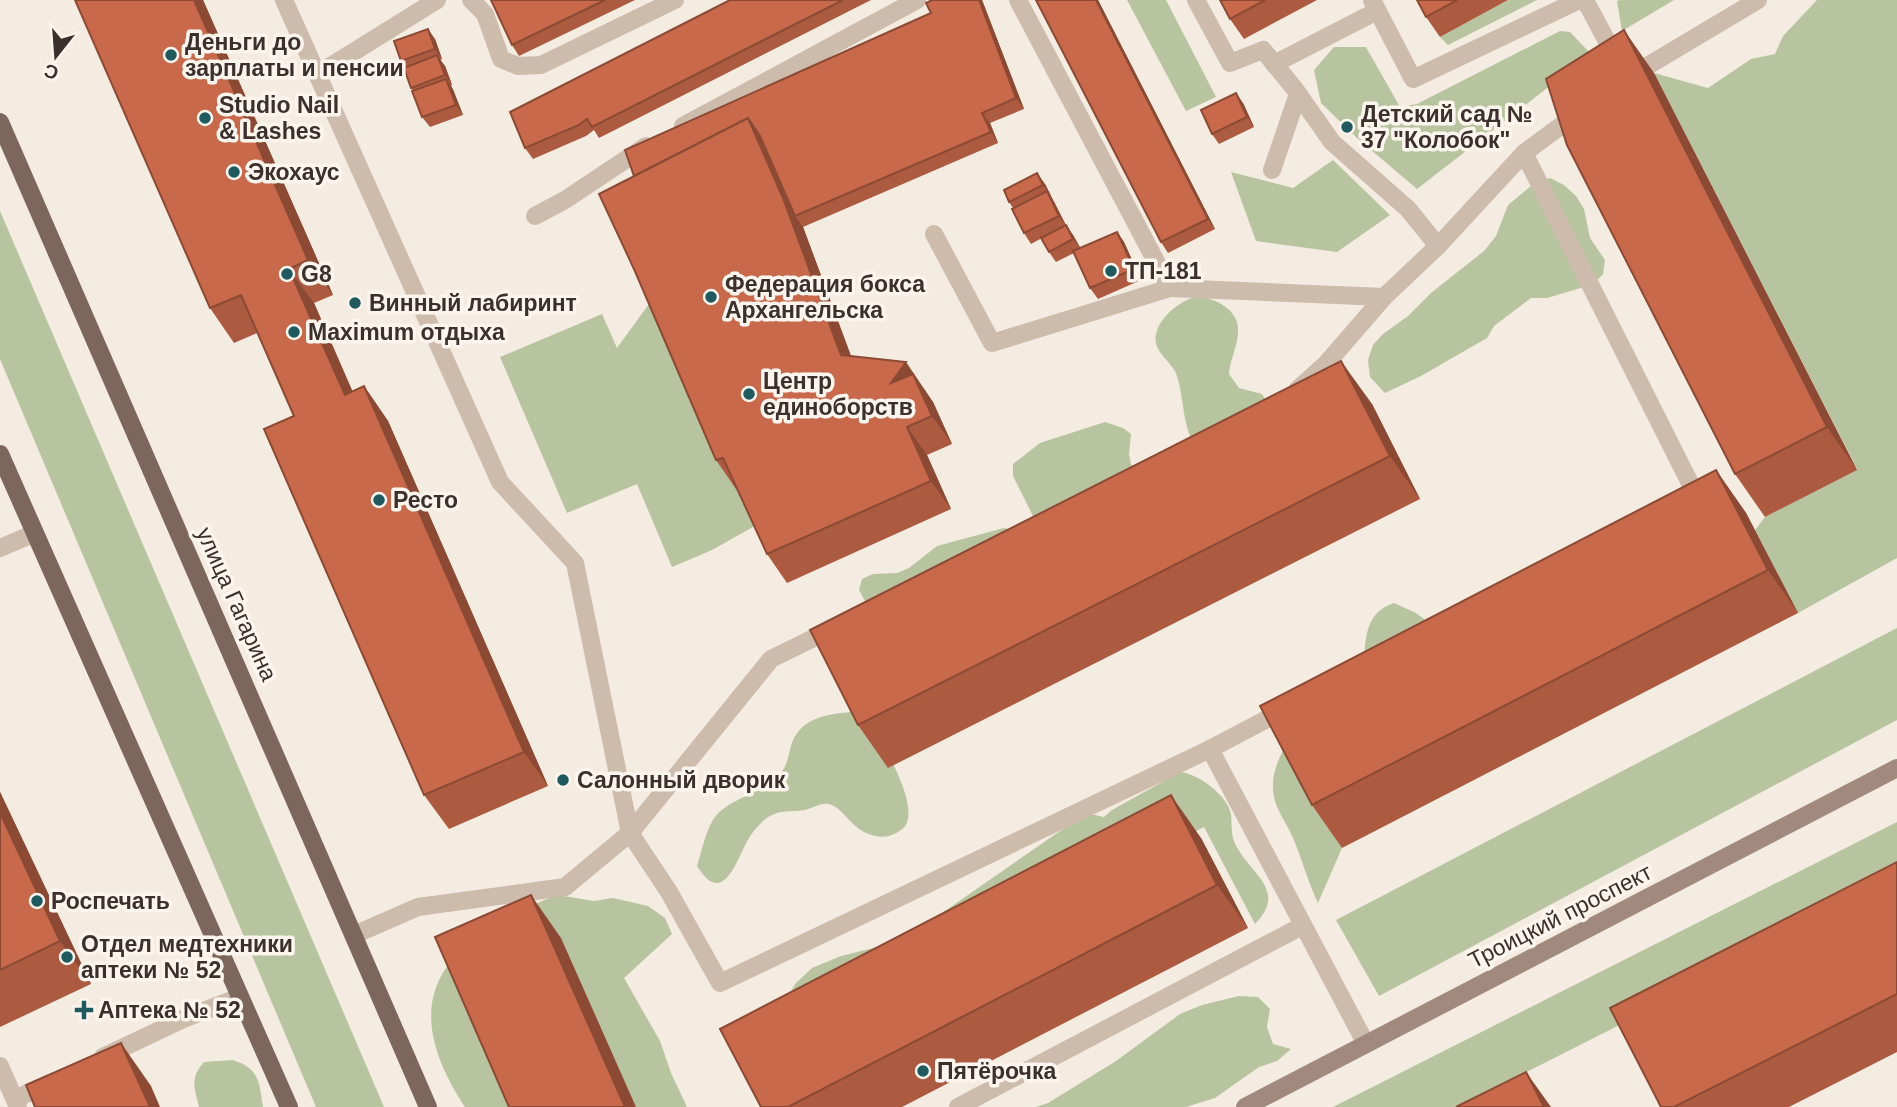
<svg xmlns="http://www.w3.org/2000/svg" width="1897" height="1107" font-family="Arial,sans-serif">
  <rect width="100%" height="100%" fill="#f4ebe1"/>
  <!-- green -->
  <g fill="#b8c4a0">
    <path d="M1127,0H1166L1216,97L1186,111Z"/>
    <path d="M1508,0H1537L1448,45L1440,37Z"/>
    <path d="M1620,0H1674L1622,31L1617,1Z"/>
    <path d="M1817,0H1897V558L1798,613L1755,530L1765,517L1857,469L1654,73L1708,88L1751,59L1775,54L1783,36Z"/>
    <path d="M1560,31L1570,32L1591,54L1417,189L1357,138L1321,103L1314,70L1334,47H1366L1400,107L1417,104Z"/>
    <path d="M1333,160L1390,215L1337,252L1256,241L1231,172L1293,188Z"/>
    <path d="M1550,178L1564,185L1576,196L1584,209L1590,238L1605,260L1603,274L1594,284L1547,298H1531L1494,326L1487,338L1421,376L1385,393L1370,377L1368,360L1373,345L1383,334L1408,316L1431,293L1484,251L1496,236L1508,205L1536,182Z"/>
    <path d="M0,211L384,1107H316L0,359Z"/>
    <path d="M654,297L736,488L743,486L760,523L712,550L672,567L637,484L567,513L500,357L602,314L617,348Z"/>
    <path d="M1195,297C1213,296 1240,310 1238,331C1238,346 1230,359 1229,374L1239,388L1262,394L1266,401L1192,440C1182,420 1184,398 1177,376C1173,365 1164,359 1158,349C1147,327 1176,302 1195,297Z"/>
    <path d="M1105,422L1123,428L1131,434L1129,454L1131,464L1143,483L1035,520L1013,476V464L1040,443Z"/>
    <path d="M1004,528L1016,531L874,608L865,601L859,590L862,579L873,574L897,573L909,568L937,546Z"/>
    <path d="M1394,603L1416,613L1432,625L1290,749L1342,848L1318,903C1308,882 1302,859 1293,838C1288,826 1280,815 1276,804C1257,750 1330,698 1364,665C1365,640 1365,612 1394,603Z"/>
    <path d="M1897,628V720L1379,996L1336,920Z"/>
    <path d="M851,712L870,720C881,742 926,813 901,830C893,836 885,838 876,836C851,832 845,807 828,804C820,803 816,807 808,809C796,813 783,809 772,815C763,819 754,830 749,838C737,857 724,910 697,866C702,851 705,833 713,820C725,799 762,794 779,775C787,767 788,757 791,746C799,718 827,714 851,712Z"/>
    <path d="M1180,772C1199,774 1227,795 1231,814C1232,823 1231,833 1234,841C1246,872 1290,889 1255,924L1204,827L754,1060L795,984L812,968L841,956L877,947L929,922L1086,813L1104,817L1112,810Z"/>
    <path d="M1897,822V885L1457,1107H1333Z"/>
    <path d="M557,895L594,901L613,898L648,906L665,918L672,934L624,978L660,1041L671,1073L687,1107H465C390,993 448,938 557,895Z"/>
    <path d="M1239,996L1258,997L1270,1009L1267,1027L1273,1044L1291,1049L1277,1061L1259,1067L1215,1098L1186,1107H1036L1048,1103L1116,1061L1180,1014L1202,1005Z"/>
    <path d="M233,1060C260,1069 259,1082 263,1107H199C194,1087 190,1078 204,1062Z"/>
  </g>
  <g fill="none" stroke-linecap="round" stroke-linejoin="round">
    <!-- service -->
    <g stroke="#cdbbac" stroke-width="18">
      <path d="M284,0L500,482L575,563L630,833L669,892L720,983L1210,749L1286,709"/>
      <path d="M471,0L485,14L501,59L518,66L541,65L675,0"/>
      <path d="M1018,0L1170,288L1384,297"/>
      <path d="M1196,0L1230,63L1263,50L1294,88L1332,142L1408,209L1438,246"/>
      <path d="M1372,0L1413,79L1579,0"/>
      <path d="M1585,0L1609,45"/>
      <path d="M1274,64L1377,11"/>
      <path d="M318,74L437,0"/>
      <path d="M1629,77L1758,0"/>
      <path d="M683,126L917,0"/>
      <path d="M1524,153L1697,497L1690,500"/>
      <path d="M1272,170L1298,94"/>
      <path d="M535,216L565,200L646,146"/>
      <path d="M934,234L992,343L1170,288"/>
      <path d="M1297,390L1326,364L1384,297L1438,246L1524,153L1581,111"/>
      <path d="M0,548L35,533"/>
      <path d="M1210,749L1366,1044"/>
      <path d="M354,935L418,907L565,887L630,833L771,659L834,628"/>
      <path d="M103,1057L183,1019L240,997"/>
      <path d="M0,1066L18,1107"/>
      <path d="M15,1099L50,1083"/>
      <path d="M958,1107L1302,926"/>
    </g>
    <!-- secondary -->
    <path stroke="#a18a7d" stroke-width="18" d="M1245,1107L1897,768"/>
    <!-- primary -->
    <g stroke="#7d675c" stroke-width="18">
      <path d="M0,122L428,1107"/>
      <path d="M0,454L289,1107"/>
    </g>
  </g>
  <!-- wall -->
  <g fill="#ac5a40">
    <path d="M75,0H203L333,295L314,303L352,391L364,386L388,421L548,786L449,829L424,795L294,416L257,333L234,343L210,308Z"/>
    <path d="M491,0H635L519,56L512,45Z"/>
    <path d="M730,0H871L599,138L594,130L586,136L533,159L525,148Z"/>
    <path d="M932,0H982L1024,109L990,123L998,143L803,227L851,356L926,391L925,392L933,402L952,444L927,455L951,509L787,583L767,554L737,488L736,489L716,460L634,176L931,13Z"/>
    <path d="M1036,0H1098L1215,229L1168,253L1161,242Z"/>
    <path d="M1220,0H1317L1244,39L1230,19Z"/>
    <path d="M1417,0H1508L1440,37L1426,17Z"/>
    <path d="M435,39L442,59L440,60L445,66L452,85L451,86L463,115L430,127L422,117L413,91L411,88L406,67L401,61Z"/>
    <path d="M1654,73L1857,470L1765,517L1735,474Z"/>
    <path d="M1243,103L1254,127L1219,144L1212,134Z"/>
    <path d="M1045,184L1066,225L1073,235L1080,248L1117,232L1124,242L1141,280L1098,299L1090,288L1074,253L1056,262L1049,252L1042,238L1031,244L1024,233L1013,208L1009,202Z"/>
    <path d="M1372,404L1420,499L888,768L858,725Z"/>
    <path d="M1716,470L1746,513L1798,613L1342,848L1312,805Z"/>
    <path d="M0,792L91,984L0,1027Z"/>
    <path d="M1201,838L1248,928L902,1107H761Z"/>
    <path d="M1897,862V1052L1789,1107H1661Z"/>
  </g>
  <!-- shaded-wall -->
  <g fill="#8c4a34">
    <path d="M194,0H203L333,295L308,260Z"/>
    <path d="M979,0H982L1024,109L1016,98Z"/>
    <path d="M1096,0H1098L1215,229L1208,219Z"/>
    <path d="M428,29L435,39L442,59L435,49Z"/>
    <path d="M1624,30L1654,73L1857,470L1827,427Z"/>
    <path d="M437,55L445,66L452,85L445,75Z"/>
    <path d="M446,79L453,89L463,115L456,105Z"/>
    <path d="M1236,93L1243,103L1254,127L1247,117Z"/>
    <path d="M982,113L990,123L998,143L991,132Z"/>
    <path d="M748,118L768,147L795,216L803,227L861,383L841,355Z"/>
    <path d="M1037,173L1045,184L1051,196L1043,185Z"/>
    <path d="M1047,191L1054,202L1066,226L1059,216Z"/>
    <path d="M1066,225L1073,235L1081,249L1073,239Z"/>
    <path d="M1117,232L1124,242L1141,280L1134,269Z"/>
    <path d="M289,269L314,303L369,429L345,395Z"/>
    <path d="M1341,361L1372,404L1420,499L1390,456Z"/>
    <path d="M906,362L933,402L952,444L932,416L891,383Z"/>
    <path d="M364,386L388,421L548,786L524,752Z"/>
    <path d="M907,427L927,455L951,509L931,481Z"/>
    <path d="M1716,470L1746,513L1798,613L1768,570Z"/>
    <path d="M0,792L91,984L60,941L0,813Z"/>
    <path d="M1171,795L1201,838L1248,928L1217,885Z"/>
    <path d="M531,895L561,938L636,1107H625Z"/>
    <path d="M121,1043L151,1086L160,1107H150Z"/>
    <path d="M1526,1072L1551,1107H1544Z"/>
  </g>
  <!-- building -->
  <g fill="#c8694b" stroke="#8c4a34" stroke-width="2">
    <path d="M75,0H194L308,260L289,269L345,395L364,386L524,752L424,795L264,429L294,416L241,295L210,308Z"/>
    <path d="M491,0H605L512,45Z"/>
    <path d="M730,0H843L592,127L587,119L579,125L525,148L510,112Z"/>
    <path d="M932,0H979L1016,98L982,113L991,132L795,216L760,136L748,118L634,176L625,150L931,13L926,3Z"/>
    <path d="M1036,0H1096L1208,219L1161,242Z"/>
    <path d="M1220,0H1265L1230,19Z"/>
    <path d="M1417,0H1457L1426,17Z"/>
    <path d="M428,29L435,49L401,61L394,41Z"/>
    <path d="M1624,30L1827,427L1735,474L1567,145L1546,79Z"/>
    <path d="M437,55L445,75L411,88L404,68Z"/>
    <path d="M446,79L456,105L422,117L412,91Z"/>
    <path d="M1236,93L1247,117L1212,134L1201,110Z"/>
    <path d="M748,118L783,198L841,355L906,362L891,383L913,374L932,416L907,427L931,481L767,554L723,458L716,460L634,269L599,194Z"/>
    <path d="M1037,173L1043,185L1009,202L1004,190Z"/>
    <path d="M1047,191L1059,216L1024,233L1012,209Z"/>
    <path d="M1066,225L1073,239L1049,252L1041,238Z"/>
    <path d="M1117,232L1134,269L1090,288L1073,251Z"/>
    <path d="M1341,361L1390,456L858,725L810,630Z"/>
    <path d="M1716,470L1768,570L1312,805L1260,706Z"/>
    <path d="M1171,795L1217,885L788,1107H761L720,1029Z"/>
    <path d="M0,813L60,941L0,970Z"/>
    <path d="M1897,862V994L1674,1107H1661L1610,1008Z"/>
    <path d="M531,895L625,1107H509L435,937Z"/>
    <path d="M121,1043L150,1107H35L26,1085Z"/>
    <path d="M1526,1072L1544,1107H1456Z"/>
  </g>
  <!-- markers -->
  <g fill="#1f5a5e" stroke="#fbf5ee" stroke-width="2.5">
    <circle cx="171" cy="55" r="7"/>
    <circle cx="205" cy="118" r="7"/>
    <circle cx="1347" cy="127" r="7"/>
    <circle cx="234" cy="172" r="7"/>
    <circle cx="1111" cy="271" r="7"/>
    <circle cx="287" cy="274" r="7"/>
    <circle cx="711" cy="297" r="7"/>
    <circle cx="355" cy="303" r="7"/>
    <circle cx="294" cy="332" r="7"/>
    <circle cx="749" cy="394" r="7"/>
    <circle cx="379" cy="500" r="7"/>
    <circle cx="563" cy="780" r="7"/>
    <circle cx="37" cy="901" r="7"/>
    <circle cx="67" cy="957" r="7"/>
    <path d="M80.5 999.5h7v7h7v7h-7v7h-7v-7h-7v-7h7z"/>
    <circle cx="923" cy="1071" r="7"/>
  </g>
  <g text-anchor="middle" stroke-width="7" stroke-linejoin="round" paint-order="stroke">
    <!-- poi labels -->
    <g font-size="23" font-weight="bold" fill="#3b302b" stroke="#fbf5ee" text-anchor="start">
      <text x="185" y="50">Деньги до<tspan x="185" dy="26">зарплаты и пенсии</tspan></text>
      <text x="219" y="113">Studio Nail<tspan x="219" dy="26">&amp; Lashes</tspan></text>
      <text x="1361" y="122">Детский сад №<tspan x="1361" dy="26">37 "Колобок"</tspan></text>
      <text x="248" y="180">Экохаус</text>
      <text x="1125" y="279">ТП-181</text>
      <text x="301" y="282">G8</text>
      <text x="725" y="292">Федерация бокса<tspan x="725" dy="26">Архангельска</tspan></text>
      <text x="369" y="311">Винный лабиринт</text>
      <text x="308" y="340">Maximum отдыха</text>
      <text x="763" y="389">Центр<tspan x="763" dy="26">единоборств</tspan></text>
      <text x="393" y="508">Ресто</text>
      <text x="577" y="788">Салонный дворик</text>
      <text x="51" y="909">Роспечать</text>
      <text x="81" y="952">Отдел медтехники<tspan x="81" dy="26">аптеки № 52</tspan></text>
      <text x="98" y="1018">Аптека № 52</text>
      <text x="937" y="1079">Пятёрочка</text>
    </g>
    <!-- street labels -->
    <g font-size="23" fill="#3b302b" stroke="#fbf5ee">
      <text transform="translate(237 604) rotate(66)" y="8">улица Гагарина</text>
      <text transform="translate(1560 916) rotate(-27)" y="8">Троицкий проспект</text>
    </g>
  </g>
  <!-- north arrow -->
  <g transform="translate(56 56) rotate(197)" stroke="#fbf5ee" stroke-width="5" paint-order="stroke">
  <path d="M0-5L12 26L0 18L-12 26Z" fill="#3b302b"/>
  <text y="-10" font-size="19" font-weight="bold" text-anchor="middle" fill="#3b302b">С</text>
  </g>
</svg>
